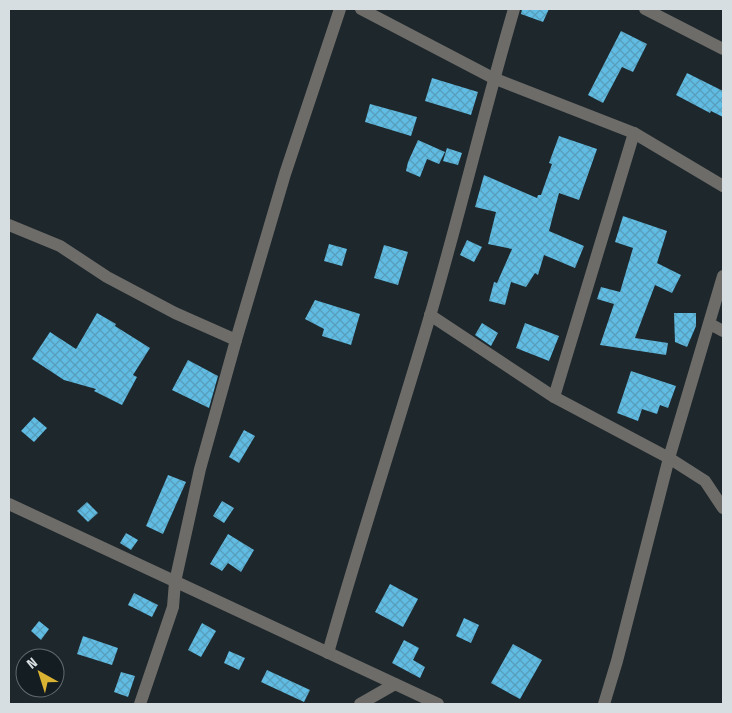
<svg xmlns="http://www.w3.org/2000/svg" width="732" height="713" font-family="'Fira Sans Condensed',sans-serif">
  <defs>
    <pattern id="building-cross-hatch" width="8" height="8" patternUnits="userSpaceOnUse" patternTransform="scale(1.25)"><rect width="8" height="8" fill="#60bce3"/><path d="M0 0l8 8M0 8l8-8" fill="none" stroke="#589ebb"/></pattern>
  </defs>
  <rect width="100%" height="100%" fill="#1d272c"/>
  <!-- building -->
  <g fill="url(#building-cross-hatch)">
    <path d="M522,9H549L543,22L521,14Z"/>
    <path d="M621,31L647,44L633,72L622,67L603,103L588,95Z"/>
    <path d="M687,73L723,91V117L711,111L710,113L676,95Z"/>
    <path d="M432,78L478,92L471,115L425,101Z"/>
    <path d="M370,104L417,117L411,136L365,122Z"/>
    <path d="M559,136L597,149L579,200L559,193L549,231L584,246L575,268L544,255L538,275L535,273L526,287L511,282L505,305L489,301L494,282L497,283L512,249L488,244L496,212L475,207L484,175L537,198L538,195H541L552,164L549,163Z"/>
    <path d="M418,140L445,152L439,164L427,159L420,177L406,171L408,162Z"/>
    <path d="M447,148L462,153L458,165L443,161Z"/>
    <path d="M623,216L667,231L657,263L681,275L672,293L655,285L635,338L668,343L666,355L600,345L614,304L597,299L601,287L620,292L633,248L615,242Z"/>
    <path d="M467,240L482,247L474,262L460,255Z"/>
    <path d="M329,244L347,249L342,266L324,261Z"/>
    <path d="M384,245L408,252L398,285L374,278Z"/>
    <path d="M315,300L360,314L351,345L322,336L324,329L305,319Z"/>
    <path d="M97,313L116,324L115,326L150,348L133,375L137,377L122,405L94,391L96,389L64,380L32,359L50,332L76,349Z"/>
    <path d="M674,313H696V326L687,347L675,342Z"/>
    <path d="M482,323L498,333L491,346L475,335Z"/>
    <path d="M525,323L559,336L549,361L516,348Z"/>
    <path d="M188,360L218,376L209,408L172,390Z"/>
    <path d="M631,371L676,386L668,408L660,405L657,414L642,409L638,421L617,413Z"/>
    <path d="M34,417L47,428L34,442L21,431Z"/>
    <path d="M244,430L255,436L239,463L229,457Z"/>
    <path d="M168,475L186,482L163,534L146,526Z"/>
    <path d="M222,501L234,508L224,523L213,516Z"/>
    <path d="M87,502L98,513L88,522L77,511Z"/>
    <path d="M126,533L138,540L131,550L120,543Z"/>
    <path d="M228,534L254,550L241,572L228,563L222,571L210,564Z"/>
    <path d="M390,584L418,599L403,627L375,612Z"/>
    <path d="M134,593L158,605L152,617L128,605Z"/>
    <path d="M464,618L479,625L471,643L456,636Z"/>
    <path d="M39,621L49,629L41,640L31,631Z"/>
    <path d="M202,623L216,631L201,657L188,650Z"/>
    <path d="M83,636L118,648L112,665L77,654Z"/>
    <path d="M404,640L419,648L413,660L425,667L420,678L392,663Z"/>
    <path d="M513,644L542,660L520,699L491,683Z"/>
    <path d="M229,651L245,658L239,670L224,663Z"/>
    <path d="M267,670L310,690L304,702L261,682Z"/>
    <path d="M121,672L135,676L128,697L114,692Z"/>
  </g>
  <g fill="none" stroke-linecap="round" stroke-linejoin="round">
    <!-- minor -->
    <g stroke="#6e6c68" stroke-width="12">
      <path d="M361,9L493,78L634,133L723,186"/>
      <path d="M645,9L723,49"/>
      <path d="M9,225L60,246L107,277L175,313L236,340"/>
      <path d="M430,315L554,397L669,458L705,481L723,508"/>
      <path d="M710,324L723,331"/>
      <path d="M554,397L634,133"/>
      <path d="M9,504L438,704"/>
      <path d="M328,653C360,540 397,428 430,316C460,214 484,111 514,9"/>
      <path d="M140,704L173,607L175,582L200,469L236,340L285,174L340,9"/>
      <path d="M360,704L395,684"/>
      <path d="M604,704L617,661L669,458L723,276"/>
    </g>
  </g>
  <!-- border -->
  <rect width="732" height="713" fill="none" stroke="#d7dee1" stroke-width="20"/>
  <!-- north arrow -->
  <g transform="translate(40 673) rotate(321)"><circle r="24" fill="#141d22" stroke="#626a6e"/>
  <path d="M0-4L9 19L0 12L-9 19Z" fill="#dab333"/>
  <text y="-8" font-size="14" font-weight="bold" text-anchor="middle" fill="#d7dee1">N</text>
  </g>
</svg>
